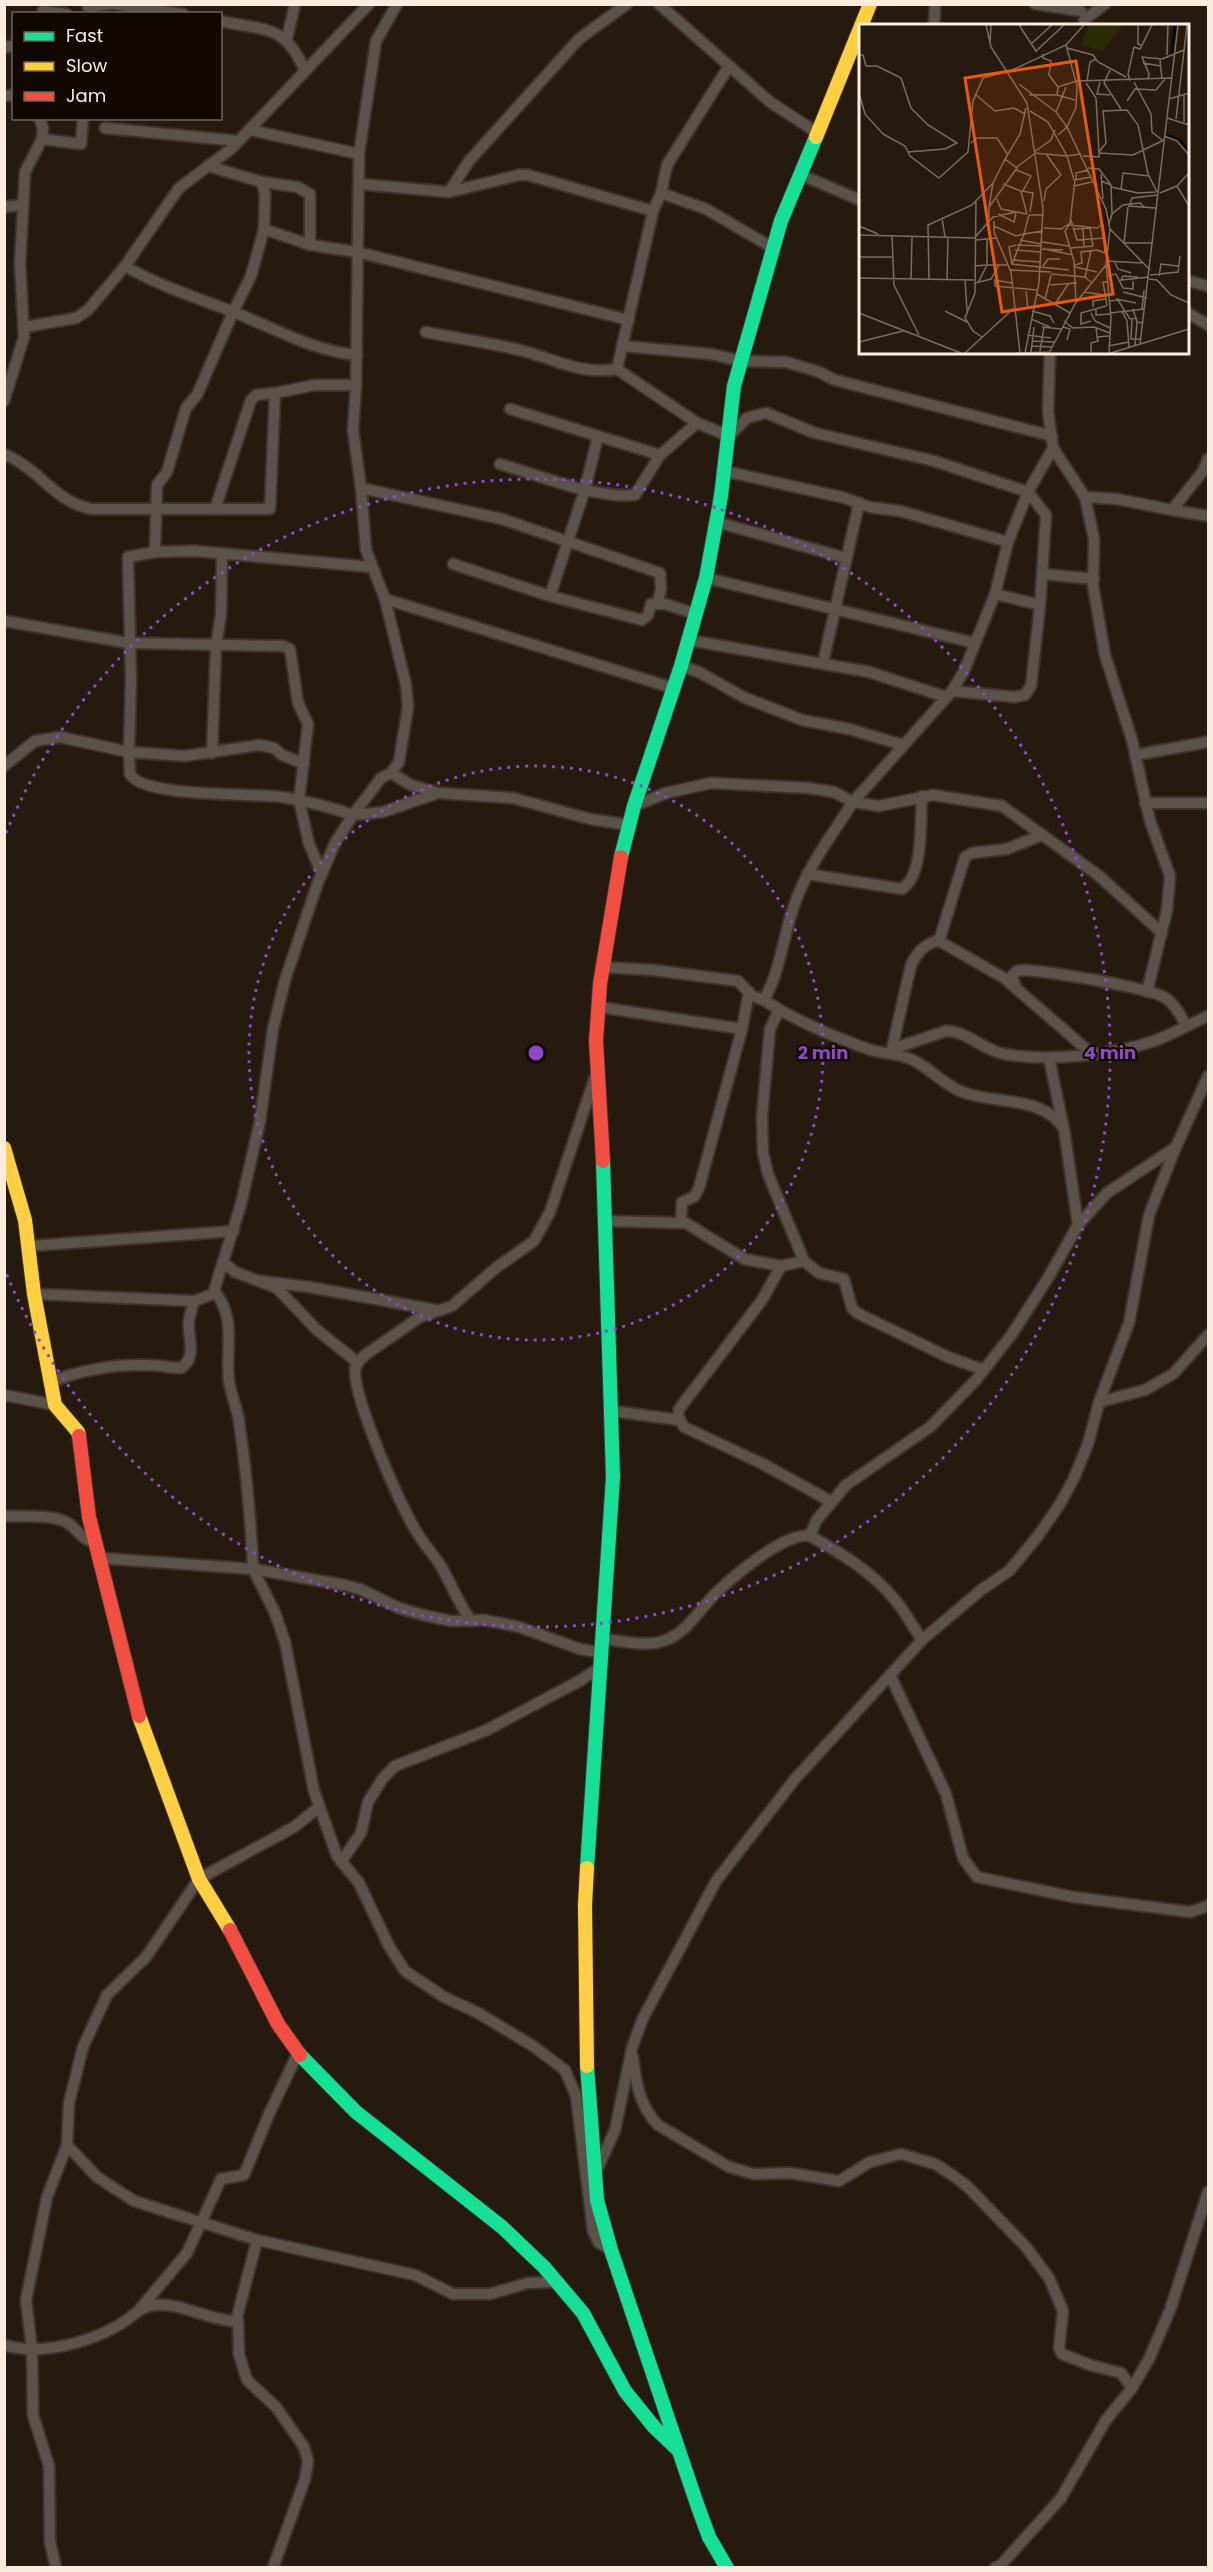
<svg xmlns="http://www.w3.org/2000/svg" width="1213" height="2572" font-family="Poppins,sans-serif">
  <rect width="100%" height="100%" fill="#261a0e"/>
  <g fill="none" stroke-linecap="round" stroke-linejoin="round">
    <defs>
      <g id="street">
        <path d="M114,4L183,14"/>
        <path d="M659,4L770,102L816,132"/>
        <path d="M1035,4L1081,11"/>
        <path d="M88,7L111,4"/>
        <path d="M43,11L66,14"/>
        <path d="M1084,20L1105,4"/>
        <path d="M220,21C266,31 285,24 305,71"/>
        <path d="M934,26L935,4"/>
        <path d="M287,38L295,4"/>
        <path d="M4,47L14,46"/>
        <path d="M4,96L14,95"/>
        <path d="M105,128L239,141"/>
        <path d="M250,130L359,154"/>
        <path d="M42,139L81,144L83,118"/>
        <path d="M801,175L860,200"/>
        <path d="M262,182L297,187L310,194V245"/>
        <path d="M359,184L449,192L519,175H528L653,211"/>
        <path d="M449,192L469,161L579,39L627,4"/>
        <path d="M661,193L706,209L773,248"/>
        <path d="M4,207L23,205"/>
        <path d="M264,229L310,245L357,252L629,320"/>
        <path d="M125,266C159,286 195,297 231,311C272,327 312,351 357,355"/>
        <path d="M1188,281L1208,286"/>
        <path d="M1188,313L1208,325"/>
        <path d="M25,327L76,318L88,310L125,266L179,188L231,149L369,4"/>
        <path d="M426,332C459,339 494,343 527,352C558,361 583,375 617,369L697,423L729,436L747,418L766,413L815,433L934,461L1028,492L1046,515L1040,605L1031,686L1025,695L1015,697L952,691"/>
        <path d="M622,346L711,354L741,361L786,362L819,372L835,380L1052,436"/>
        <path d="M1050,352L1048,411L1053,448L1085,497L1094,539L1093,586L1105,655L1132,740L1150,821L1170,876L1167,910L1147,992"/>
        <path d="M617,369L653,211L661,193L667,165L729,66"/>
        <path d="M4,401L24,337L20,263L25,172L42,139L43,128L39,118"/>
        <path d="M510,409L660,455"/>
        <path d="M6,455C41,470 52,500 91,509H270L275,393L315,385H356"/>
        <path d="M500,464C539,475 594,499 635,495L660,455L697,423"/>
        <path d="M724,471L845,498L869,507L900,511L1008,542"/>
        <path d="M361,488L502,519L660,573L661,589L658,602"/>
        <path d="M1085,497L1117,499L1172,510L1203,471L1208,459"/>
        <path d="M215,509L251,400L256,395L275,393"/>
        <path d="M1172,510L1208,516"/>
        <path d="M716,522L846,558"/>
        <path d="M155,552L157,485L167,472L186,408L197,395L233,312L251,276L264,229L265,194L262,182L208,166"/>
        <path d="M453,564L550,596L642,620L648,615L651,604H665L696,614"/>
        <path d="M1042,574L1094,579"/>
        <path d="M706,578L975,643"/>
        <path d="M995,594L1040,605"/>
        <path d="M550,596L585,489L598,436"/>
        <path d="M385,599L673,688"/>
        <path d="M4,621L129,643L283,646L290,649L298,703L308,724L299,800L309,844L322,874"/>
        <path d="M688,640L869,672L946,697"/>
        <path d="M823,663L859,503"/>
        <path d="M681,666L699,672L743,697L802,720L849,729L903,745"/>
        <path d="M212,753L216,646L221,614L222,554"/>
        <path d="M1135,755L1208,742"/>
        <path d="M304,764L282,755L274,748L259,745L185,756L129,752L131,679L128,557L155,552L195,551L371,567"/>
        <path d="M4,766L35,741L60,737L129,752L130,774C143,798 254,793 282,797C306,801 330,807 353,815L381,778L391,773L399,762L408,707L406,685L385,599L366,550L361,488L353,430L356,385L359,154L376,41L397,4"/>
        <path d="M391,773L411,785L438,793L513,798L590,819L629,825"/>
        <path d="M1145,803H1208"/>
        <path d="M634,806L666,793L711,783L808,788L834,792L853,802L952,691L964,671L995,594L1008,542L1028,492L1053,448"/>
        <path d="M807,874L902,889C924,875 920,821 922,796"/>
        <path d="M939,941L965,857L972,853L1007,849L1042,835"/>
        <path d="M601,967L653,970L738,981L752,996L764,1000C781,970 783,935 795,903C808,866 832,835 853,802L879,806L933,795L1002,806L1098,875L1162,933"/>
        <path d="M1016,988L1012,976L1017,971L1025,970C1049,972 1151,987 1167,999C1176,1006 1181,1016 1186,1026"/>
        <path d="M764,1000C797,1022 834,1037 871,1050C885,1054 902,1054 915,1061C933,1071 945,1086 965,1093C997,1104 1044,1096 1064,1129L1078,1225"/>
        <path d="M599,1007L742,1029L749,992"/>
        <path d="M779,1010L770,1029L762,1116L763,1153L768,1174L804,1261L819,1273L844,1279L852,1308L857,1313L948,1357L984,1370"/>
        <path d="M742,1029L699,1188L694,1197L682,1202L681,1220L744,1259L781,1266L804,1261"/>
        <path d="M892,1049L946,1031C967,1031 983,1050 1004,1054C1047,1062 1113,1055 1154,1041C1173,1034 1190,1024 1208,1016"/>
        <path d="M891,1053L911,965C916,954 926,942 939,941L1004,978L1092,1054"/>
        <path d="M1049,1058L1063,1125"/>
        <path d="M1176,1147L1149,1215L1129,1323L1099,1402L1145,1390L1173,1374L1208,1335"/>
        <path d="M606,1221L683,1223"/>
        <path d="M30,1246L234,1231"/>
        <path d="M223,1262L235,1272L277,1288L317,1330L357,1362"/>
        <path d="M781,1266L762,1300L679,1409L678,1416L684,1427L763,1464L830,1501"/>
        <path d="M260,1281L309,1287L436,1310"/>
        <path d="M215,1292C237,1319 225,1349 229,1381C231,1395 237,1408 239,1421C246,1470 251,1520 253,1569L344,1585L360,1589L399,1608L423,1615L451,1621L485,1620L519,1627L580,1649L603,1653"/>
        <path d="M34,1294L194,1301L213,1294L241,1204L260,1121L273,1029L285,980L317,885L335,843L353,815L383,812L438,793"/>
        <path d="M50,1382C81,1370 114,1364 148,1365C159,1365 170,1368 181,1368C198,1357 187,1337 189,1321C190,1314 192,1308 194,1301"/>
        <path d="M4,1395L55,1405"/>
        <path d="M612,1411L679,1420"/>
        <path d="M4,1516C22,1517 50,1514 66,1522C79,1529 78,1538 96,1543"/>
        <path d="M99,1558L253,1569L275,1613L285,1642L314,1791L337,1856L359,1883L389,1946L405,1971L444,1997L478,2013L533,2046L565,2070L576,2096L593,2231L599,2243L611,2250"/>
        <path d="M471,1621C459,1604 452,1586 442,1568C435,1556 425,1546 418,1534C401,1509 354,1399 355,1370C356,1363 360,1360 365,1355L420,1317L452,1306L497,1267L534,1241L550,1212L595,1077"/>
        <path d="M604,1639C622,1641 646,1647 663,1641C686,1635 701,1607 717,1592C735,1575 785,1532 810,1536"/>
        <path d="M922,1640L981,1590L1009,1571L1038,1536L1060,1504L1074,1478L1088,1444L1099,1402"/>
        <path d="M890,1675L946,1794L963,1858L977,1877L1073,1897L1190,1912L1208,1906"/>
        <path d="M341,1862L361,1833L368,1802L383,1778L395,1766L487,1730L581,1680L602,1666"/>
        <path d="M633,2057C636,2083 639,2105 658,2125L729,2167L754,2174L790,2173L839,2181L870,2162L901,2154L935,2164L951,2174L968,2187L1026,2247L1049,2278L1063,2311L1059,2348L1062,2354L1090,2365L1121,2373L1132,2388"/>
        <path d="M67,2145L97,2177L134,2201L257,2240"/>
        <path d="M596,2172L615,2130L632,2048L643,2018L716,1881L795,1779L922,1640C913,1627 906,1613 896,1601C874,1573 841,1553 810,1536L816,1521L846,1485L930,1427L976,1380L1012,1334L1048,1278L1078,1225L1107,1193L1176,1147L1208,1076"/>
        <path d="M139,2310L187,2253L221,2179L244,2175L269,2114L298,2053"/>
        <path d="M238,2320L239,2354L247,2380L276,2407L304,2447L308,2461L305,2479L273,2568"/>
        <path d="M4,2345C40,2356 88,2343 119,2325C131,2318 141,2306 155,2305C184,2303 209,2321 236,2321L257,2240L415,2275L453,2294H490L528,2283L557,2282"/>
        <path d="M56,2568L50,2542L49,2466L33,2415L32,2350L26,2300L47,2197L67,2145L69,2103L83,2047L107,1995L146,1957L199,1879L294,1827L318,1808"/>
        <path d="M995,2568L1001,2565L1061,2498L1106,2420L1132,2388L1149,2359L1170,2310L1208,2192"/>
      </g>
      <g id="fast">
        <path d="M621,857L634,806L681,666L706,578L721,496L734,386L781,221L816,137"/>
        <path d="M587,1868L613,1477L603,1161"/>
        <path d="M300,2055L356,2112L502,2227L544,2267L583,2313L625,2391L654,2427L677,2449"/>
        <path d="M587,2066L597,2200L611,2250L698,2507L709,2537L727,2568"/>
      </g>
      <g id="slow">
        <path d="M816,137L870,4"/>
        <path d="M4,1148L25,1220L34,1294L55,1405L78,1432L79,1436"/>
        <path d="M139,1716L199,1879L230,1930"/>
        <path d="M587,2066L585,1905L587,1868"/>
      </g>
      <g id="jam">
        <path d="M603,1161L596,1041L600,984L621,857"/>
        <path d="M79,1436L89,1517L139,1716"/>
        <path d="M230,1930L278,2024L300,2055"/>
      </g>
    </defs>
    <!-- street casing -->
    <use href="#street" stroke="#3e342c" stroke-width="14"/>
    <!-- fast casing -->
    <use href="#fast" stroke="#3e342c" stroke-width="16"/>
    <!-- slow casing -->
    <use href="#slow" stroke="#3e342c" stroke-width="16"/>
    <!-- jam casing -->
    <use href="#jam" stroke="#3e342c" stroke-width="16"/>
    <!-- street -->
    <use href="#street" stroke="#5b5249" stroke-width="10"/>
    <!-- fast -->
    <use href="#fast" stroke="#16e098" stroke-width="14"/>
    <!-- slow -->
    <use href="#slow" stroke="#ffcf43" stroke-width="14"/>
    <!-- jam -->
    <use href="#jam" stroke="#f24e42" stroke-width="14"/>
  </g>
  <!-- distance rings -->
  <g fill="none" stroke="#8e49c4" stroke-width="3" stroke-dasharray="3 6">
    <circle cx="536" cy="1053" r="287"/>
    <path d="M6 833A574 574 0 1 1 6 1273"/>
  </g>
  <!-- overview -->
  <g transform="translate(859 24)">
    <rect width="330" height="330" fill="#261a0e"/>
    <path d="M230,1H263L244,27L221,21Z" fill="#282b06"/>
    <path fill="none" stroke="#030b12" stroke-width="3" d="M313,29L316,1M307,111L320,116L330,127"/>
    <path fill="none" stroke="#7b6e61" stroke-width="1.5" d="M127,1L132,23L168,79L184,184L180,259L166,329M160,1L177,27L205,1M279,1V20L282,21M131,19L132,1M173,19L193,1M208,24L234,31L239,38L267,53M184,30V34L192,37L190,51L199,63M0,31H4L7,42H18L42,54L52,84L69,101L98,119L86,125L49,128M308,31L309,1M301,36L303,55M284,39L302,42M252,44L245,59L262,85M151,47L207,21L225,1M289,55L290,50L283,33L303,35L325,26M228,57L231,38L237,35M271,57L269,50L275,23L281,25L293,1M241,58L238,70L251,71M275,58L292,90L293,108L303,116M227,59L237,74L240,128M160,60L197,88L208,103L247,185L251,205L247,240L252,294L250,329M0,69L6,90L24,110L46,122L51,132L80,154L109,128L114,77L124,54L150,47M116,70L136,87L155,84L166,90M170,71H198L199,63L217,57L312,54M198,71L216,76M325,71V98M310,75L330,69M268,77L276,65L297,66L306,55M171,87L189,98L208,132L222,130M197,88L207,63M308,94L330,101M317,95L328,1M199,111L208,103L217,83L218,62L207,21M305,112L318,117L330,131M112,119L118,114H138L149,131M175,128L192,116L196,106M240,128L247,119L244,87L268,86L279,101L289,150L298,168M175,129L208,132L215,156M224,132L240,133V129L274,131L305,116M158,143L175,130M229,144L240,145L252,161M157,146L172,152L164,167M242,150L244,175M217,155V149L229,146M242,157L252,161L253,189M134,159L146,135M144,160L162,167L168,190M215,162L233,158M318,162L330,182M252,163L279,169L297,168M262,166L264,149L290,152M163,167L174,169L171,188M301,169L318,162L330,149M138,175L142,185L168,190M117,176L116,269L106,294L114,307L123,313M185,177L187,165L202,151L187,130M271,180L273,174L299,171M269,182L297,184M139,190L155,198L157,189M83,194L86,213M130,195V183L158,144L146,135L161,110L167,84M212,196L218,216L246,214M135,197V208L152,248L161,329M244,200L246,229M250,200L253,190L264,181L281,179L285,183M0,202L19,210M135,202L157,212L165,210L170,191H185M185,204L204,205M202,205L211,199L216,156L232,153M224,205L225,223M251,205L291,246M0,211L117,214M33,211L35,261L60,311M117,212L134,193L157,188M117,216L138,214M161,216L182,220M183,218L210,222M265,219L269,183M265,219H294M157,221L150,223L153,240L210,246M158,221L182,222M212,224L234,222L231,204L215,205M183,225L204,226M185,225L214,231M156,226L181,228M232,227L226,253L232,258M0,233H33M154,236L181,238M247,237L283,239M256,239L259,245L272,249M153,240L165,210L184,207M216,241L223,239L222,228L238,226L246,229M116,242L128,241V216M184,242L189,235H201M216,243L238,248M152,246L192,248M192,250L226,253M291,251L319,248L321,232M249,252L257,250L264,264L274,265V257M300,252L302,240L319,242M279,253L264,252L262,256L290,253M0,254L115,256M52,255L53,213M70,255L69,201L113,181L134,159L130,183M290,255L298,256L312,271L330,279M88,256L89,213M106,256L108,287M135,256L153,259M120,257L128,241H140M136,257V262L178,266M248,258H244L248,282M116,259L132,255L140,241H148M191,261L218,259M167,267L169,285M225,268L245,271M264,268L288,274M178,270L211,289M186,275L192,251M257,275L277,279M250,277L259,276L271,295L278,294M217,278L215,237L206,207L210,201L238,204L244,200M196,280L210,259M234,283V277L246,275M274,285L278,298L284,299M283,285L285,266M237,286V291L251,290M86,287L108,298M173,287L191,292L195,299M263,287L268,297L270,323M0,289L102,329M232,289L236,297L251,304M251,289L285,285M273,294L272,315H282M172,295L191,303M205,297L214,304L235,303L251,309M232,297L222,300V289L247,282M183,303L203,305M204,303L211,305L208,316M237,303L238,313L250,312M168,311L192,314M174,317L195,318M0,318L44,307M281,320L319,1M173,322L193,323M249,322L270,318M276,322L278,298M181,327L185,303M172,328L175,303M106,329L155,284M156,329L191,328M190,329L216,280L247,241M232,329V319L239,317L238,313M252,329L330,305"/>
    <path fill="#e8590c" fill-opacity="0.15" stroke="#e8590c" stroke-width="3" d="M217,37L254,270L143,288L106,54Z"/>
    <rect width="330" height="330" fill="none" stroke="#fbecde" stroke-width="3"/>
  </g>
  <circle cx="536" cy="1053" r="9" fill="#8e49c4" stroke="#110802" stroke-width="3"/>
  <g font-size="18" text-anchor="middle" font-weight="bold" fill="#8e49c4" stroke="#110802" stroke-width="4.5" stroke-linejoin="round" paint-order="stroke">
    <text x="823" y="1059">2 min</text>
    <text x="1110" y="1059">4 min</text>
  </g>
  <!-- border -->
  <rect width="1213" height="2572" fill="none" stroke="#fbecde" stroke-width="12"/>
  <!-- legend -->
  <rect x="12" y="12" width="210" height="108" fill="#110802" stroke="#6f635a" stroke-width="1.5"/>
  <rect x="24" y="32" width="30" height="9" fill="#16e098" stroke="#6f635a" stroke-width="1.5"/>
  <text x="66" y="42" font-size="18" fill="#fbecde">Fast</text>
  <rect x="24" y="62" width="30" height="9" fill="#ffcf43" stroke="#6f635a" stroke-width="1.5"/>
  <text x="66" y="72" font-size="18" fill="#fbecde">Slow</text>
  <rect x="24" y="92" width="30" height="9" fill="#f24e42" stroke="#6f635a" stroke-width="1.5"/>
  <text x="66" y="102" font-size="18" fill="#fbecde">Jam</text>
</svg>
